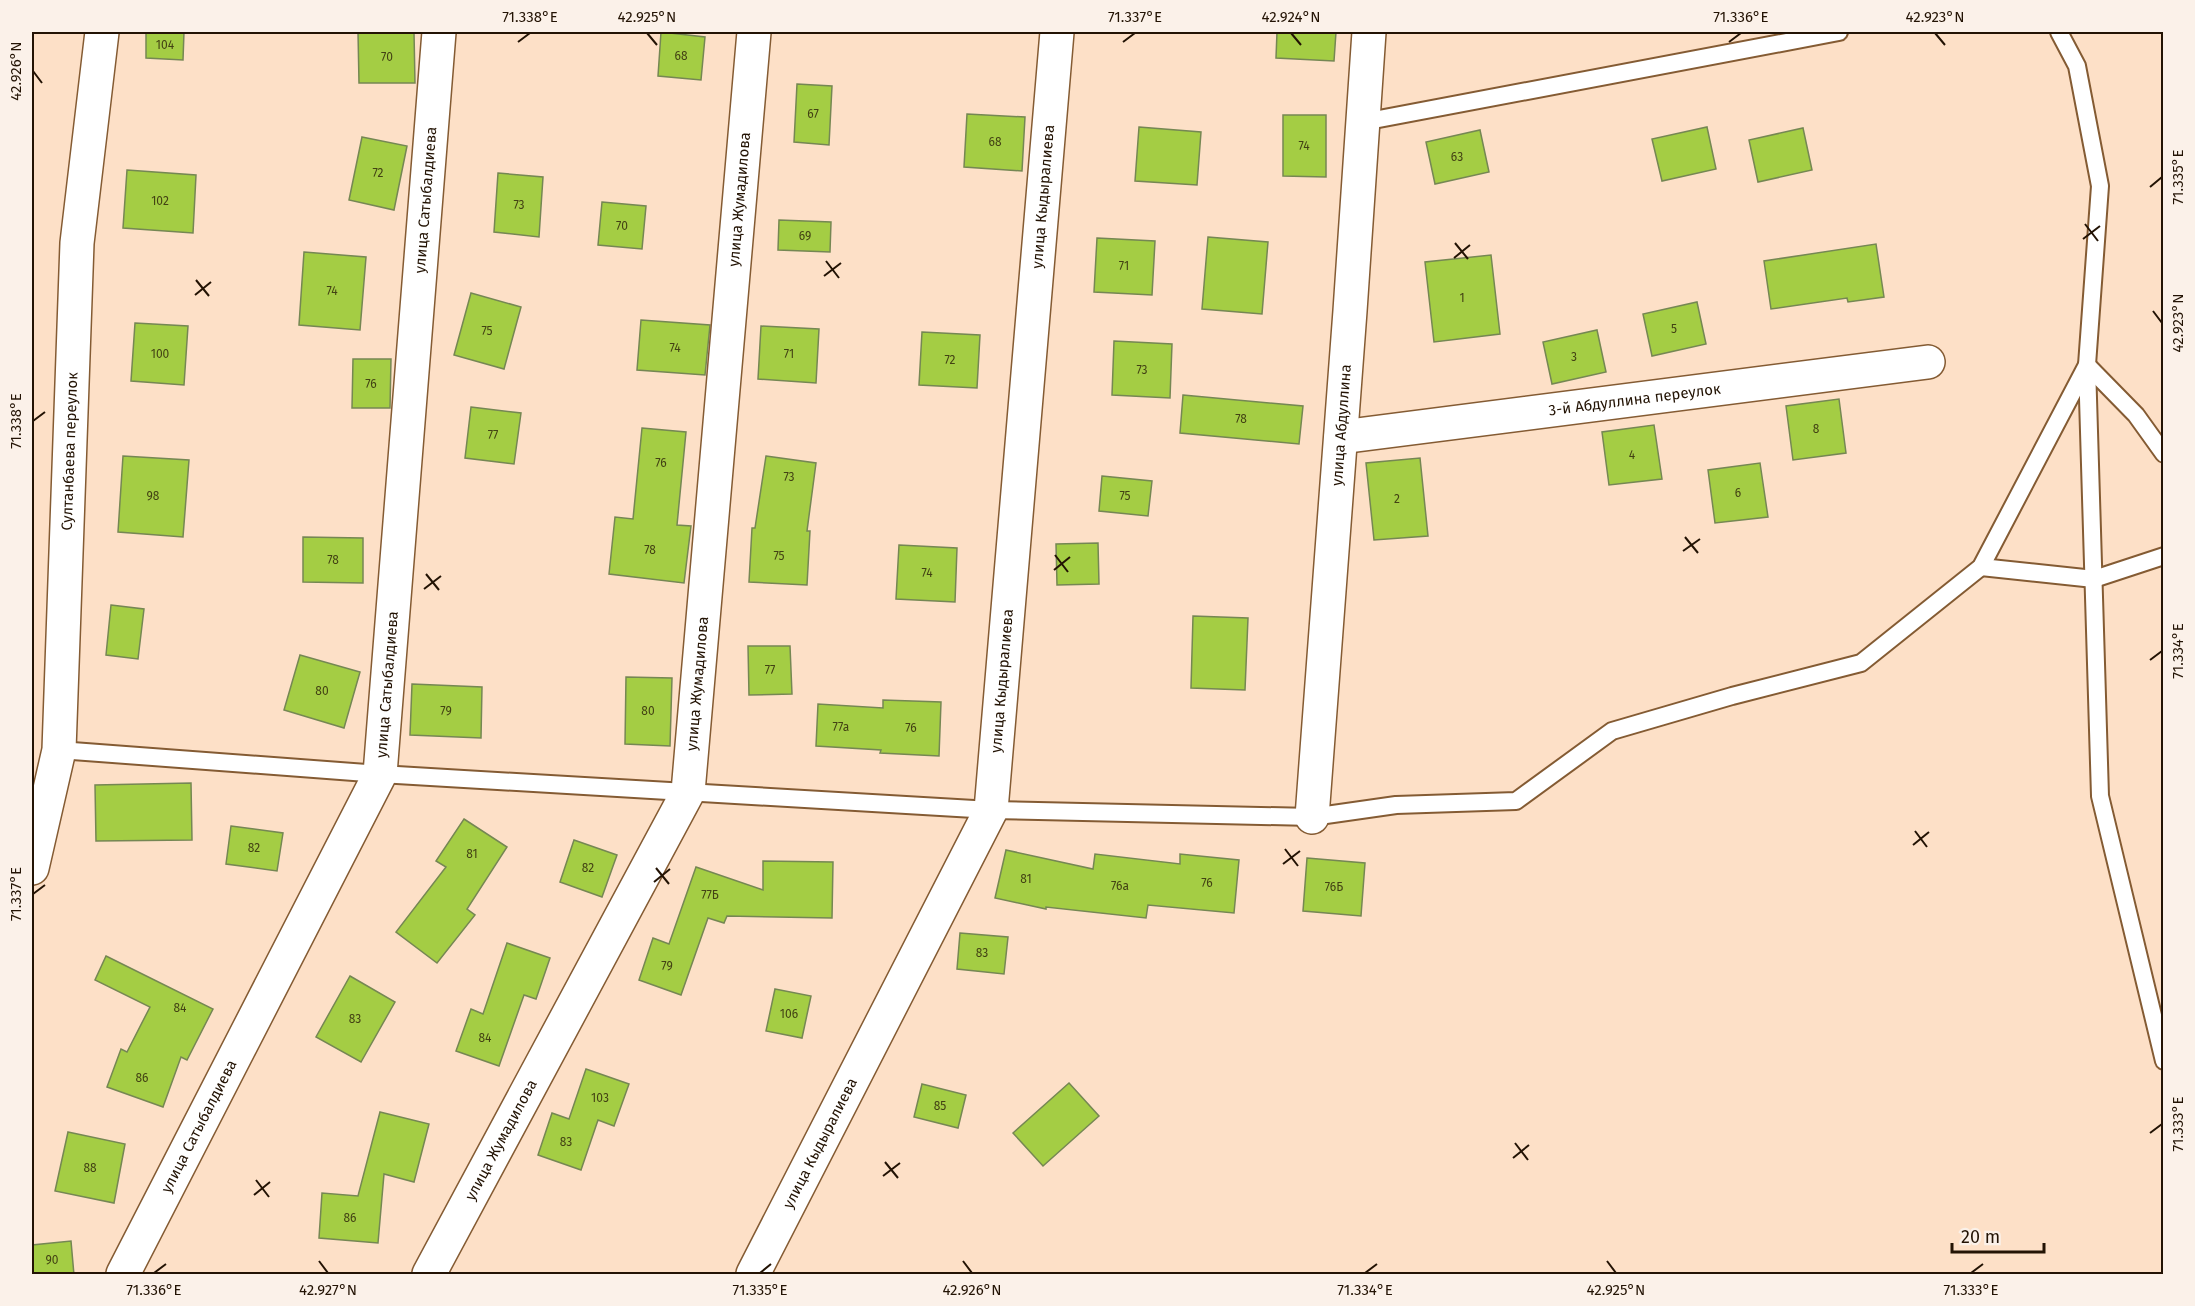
<svg xmlns="http://www.w3.org/2000/svg" width="2195" height="1306" font-family="'Fira Sans',sans-serif">
  <rect width="100%" height="100%" fill="#fde0c7"/>
  <!-- building -->
  <g fill="#a4cd44" stroke="#758753" stroke-width="1.5">
    <path d="M146,32H184L183,60L146,58Z"/>
    <path d="M358,32H414L415,83H359Z"/>
    <path d="M661,32L705,37L701,80L658,76Z"/>
    <path d="M1277,32H1336L1334,61L1276,58Z"/>
    <path d="M797,84L832,86L829,145L794,142Z"/>
    <path d="M967,114L1025,117L1022,171L964,167Z"/>
    <path d="M1283,115H1326V177L1283,176Z"/>
    <path d="M1139,127L1201,132L1197,185L1135,181Z"/>
    <path d="M1707,127L1716,169L1662,181L1652,139Z"/>
    <path d="M1803,128L1812,170L1758,182L1749,140Z"/>
    <path d="M1480,130L1489,172L1435,184L1426,142Z"/>
    <path d="M362,137L407,146L394,210L349,200Z"/>
    <path d="M127,170L196,175L193,233L123,228Z"/>
    <path d="M498,173L543,177L539,237L494,232Z"/>
    <path d="M602,202L646,206L642,249L598,245Z"/>
    <path d="M779,220L831,222L830,252L778,250Z"/>
    <path d="M1208,237L1268,242L1262,314L1202,309Z"/>
    <path d="M1097,238L1155,241L1152,295L1094,292Z"/>
    <path d="M1876,244L1884,297L1848,302L1847,298L1771,309L1764,261Z"/>
    <path d="M304,252L366,257L360,330L299,325Z"/>
    <path d="M1491,255L1500,334L1434,342L1425,262Z"/>
    <path d="M471,293L521,307L504,369L454,355Z"/>
    <path d="M1697,302L1706,344L1652,356L1643,314Z"/>
    <path d="M641,320L710,325L705,375L637,370Z"/>
    <path d="M135,323L188,326L184,385L131,381Z"/>
    <path d="M761,326L819,329L816,383L758,379Z"/>
    <path d="M1597,330L1606,372L1552,384L1543,342Z"/>
    <path d="M922,332L980,335L977,388L919,385Z"/>
    <path d="M1114,341L1172,344L1170,398L1112,395Z"/>
    <path d="M353,359H391L390,408H352Z"/>
    <path d="M1183,395L1303,406L1299,444L1180,433Z"/>
    <path d="M1839,399L1846,453L1793,460L1786,406Z"/>
    <path d="M471,407L521,413L514,464L465,458Z"/>
    <path d="M1654,425L1662,479L1609,485L1602,432Z"/>
    <path d="M642,428L686,432L677,525L691,526L684,583L609,574L615,517L633,519Z"/>
    <path d="M123,456L189,460L183,537L118,532Z"/>
    <path d="M766,456L816,463L807,531H810L807,585L749,582L752,528H755Z"/>
    <path d="M1420,458L1428,536L1374,540L1366,463Z"/>
    <path d="M1760,463L1768,517L1715,523L1708,470Z"/>
    <path d="M1102,476L1152,481L1148,516L1099,511Z"/>
    <path d="M303,537L363,538V583L303,582Z"/>
    <path d="M1098,543L1099,584L1057,585L1056,544Z"/>
    <path d="M899,545L957,548L955,602L896,599Z"/>
    <path d="M111,605L144,609L138,659L106,655Z"/>
    <path d="M1193,616L1248,618L1245,690L1191,688Z"/>
    <path d="M748,646H790L792,694L749,695Z"/>
    <path d="M300,655L360,672L344,728L284,710Z"/>
    <path d="M626,677L672,678L670,746L625,744Z"/>
    <path d="M412,684L482,687L481,738L410,735Z"/>
    <path d="M883,700L941,702L939,756L880,753L881,750L816,746L818,704L883,708Z"/>
    <path d="M191,783L192,840L96,841L95,785Z"/>
    <path d="M464,819L507,847L467,909L475,915L437,963L396,932L446,867L436,861Z"/>
    <path d="M231,826L283,833L277,871L226,864Z"/>
    <path d="M574,840L617,855L602,897L560,882Z"/>
    <path d="M1006,850L1093,869L1095,854L1180,864V854L1239,860L1234,913L1148,905L1146,918L1046,907V909L995,898Z"/>
    <path d="M1307,858L1365,863L1361,916L1303,911Z"/>
    <path d="M763,861L833,862L832,918L727,916L724,923L708,918L681,995L639,980L653,938L669,944L696,867L763,890Z"/>
    <path d="M960,933L1008,937L1004,974L957,969Z"/>
    <path d="M507,943L550,958L536,999L524,995L499,1066L456,1051L471,1009L483,1014Z"/>
    <path d="M106,956L213,1009L187,1060L181,1057L163,1107L107,1087L121,1049L127,1052L150,1007L95,980Z"/>
    <path d="M350,976L395,1002L361,1062L316,1037Z"/>
    <path d="M775,989L811,996L802,1038L766,1031Z"/>
    <path d="M586,1069L629,1084L614,1126L598,1120L581,1170L538,1155L552,1113L569,1119Z"/>
    <path d="M1069,1083L1099,1116L1043,1166L1013,1133Z"/>
    <path d="M922,1084L966,1095L958,1128L914,1117Z"/>
    <path d="M380,1112L429,1124L414,1182L384,1174L378,1243L319,1238L322,1193L358,1196Z"/>
    <path d="M68,1132L125,1144L114,1203L55,1191Z"/>
    <path d="M71,1241L74,1275H32V1245Z"/>
  </g>
  <g fill="none" stroke-linecap="round" stroke-linejoin="round">
    <defs>
      <g id="lane">
        <path d="M2059,32L2077,66L2100,186L2087,365L2100,796L2164,1061"/>
        <path d="M1363,122L1839,32"/>
        <path d="M1981,567L2094,579L2164,556"/>
        <path d="M59,750L380,774L991,810L1312,817L1396,805L1516,801L1612,731L1732,696L1861,663L1981,567L2087,365L2136,415L2164,454"/>
      </g>
      <g id="street">
        <path id="s1" d="M1341,437L1928,362"/>
        <path id="s2" d="M1312,817L1350,311L1369,32"/>
        <path id="s3" d="M32,868L59,750L77,243L102,32"/>
        <path id="s4" d="M123,1274L380,774L439,32"/>
        <path id="s5" d="M429,1274L688,792L754,32"/>
        <path id="s6" d="M753,1274L991,810L1057,32"/>
      </g>
    </defs>
    <!-- lane casing -->
    <use href="#lane" stroke="#845b33" stroke-width="20"/>
    <!-- street casing -->
    <use href="#street" stroke="#845b33" stroke-width="36"/>
    <!-- lane -->
    <use href="#lane" stroke="#fff" stroke-width="16"/>
    <!-- street -->
    <use href="#street" stroke="#fff" stroke-width="33"/>
  </g>
  <!-- ticks -->
  <path fill="none" stroke="#231304" stroke-width="2" d="M647,33L657,45M1291,33L1301,45M1935,33L1945,45M518,42L530,33M1123,42L1135,33M1729,42L1741,33M33,71L42,83M2150,187L2162,177M2085,224L2098,241M2083,239L2100,226M1455,243L1468,259M1454,258L1470,245M826,261L839,278M824,276L841,263M196,280L209,296M195,295L211,282M2153,311L2162,323M33,421L45,412M1685,537L1698,553M1683,551L1700,539M1055,555L1068,572M1054,570L1070,557M426,574L439,590M424,589L441,576M2150,660L2162,651M1915,831L1927,847M1913,845L1929,832M1285,849L1298,866M1283,864L1300,851M656,868L669,884M654,882L670,869M33,894L45,885M2150,1133L2162,1124M1515,1143L1528,1160M1513,1158L1529,1145M885,1162L898,1178M883,1176L900,1163M256,1180L269,1197M254,1195L270,1182M319,1261L328,1273M963,1261L972,1273M1607,1261L1616,1273M154,1273L166,1264M760,1273L771,1264M1365,1273L1377,1264M1971,1273L1983,1264"/>
  <g text-anchor="middle" stroke-width="4.5" stroke-linejoin="round" paint-order="stroke">
    <!-- number labels -->
    <g font-size="12" fill="#434214">
      <text x="165" y="49">104</text>
      <text x="681" y="60">68</text>
      <text x="387" y="61">70</text>
      <text x="813" y="118">67</text>
      <text x="995" y="146">68</text>
      <text x="1304" y="150">74</text>
      <text x="1457" y="161">63</text>
      <text x="378" y="177">72</text>
      <text x="160" y="205">102</text>
      <text x="519" y="209">73</text>
      <text x="622" y="230">70</text>
      <text x="805" y="240">69</text>
      <text x="1124" y="270">71</text>
      <text x="332" y="295">74</text>
      <text x="1462" y="302">1</text>
      <text x="1674" y="333">5</text>
      <text x="487" y="335">75</text>
      <text x="675" y="352">74</text>
      <text x="160" y="358">100</text>
      <text x="789" y="358">71</text>
      <text x="1574" y="361">3</text>
      <text x="950" y="364">72</text>
      <text x="1142" y="374">73</text>
      <text x="371" y="388">76</text>
      <text x="1241" y="423">78</text>
      <text x="1816" y="433">8</text>
      <text x="493" y="439">77</text>
      <text x="1632" y="459">4</text>
      <text x="661" y="467">76</text>
      <text x="789" y="481">73</text>
      <text x="1738" y="497">6</text>
      <text x="153" y="500">98</text>
      <text x="1125" y="500">75</text>
      <text x="1397" y="503">2</text>
      <text x="650" y="554">78</text>
      <text x="779" y="560">75</text>
      <text x="333" y="564">78</text>
      <text x="927" y="577">74</text>
      <text x="770" y="674">77</text>
      <text x="322" y="695">80</text>
      <text x="446" y="715">79</text>
      <text x="648" y="715">80</text>
      <text x="841" y="731">77а</text>
      <text x="911" y="732">76</text>
      <text x="254" y="852">82</text>
      <text x="472" y="858">81</text>
      <text x="588" y="872">82</text>
      <text x="1026" y="883">81</text>
      <text x="1207" y="887">76</text>
      <text x="1120" y="890">76а</text>
      <text x="1334" y="891">76Б</text>
      <text x="710" y="899">77Б</text>
      <text x="982" y="957">83</text>
      <text x="667" y="970">79</text>
      <text x="180" y="1012">84</text>
      <text x="789" y="1018">106</text>
      <text x="355" y="1023">83</text>
      <text x="485" y="1042">84</text>
      <text x="142" y="1082">86</text>
      <text x="600" y="1102">103</text>
      <text x="940" y="1110">85</text>
      <text x="566" y="1146">83</text>
      <text x="90" y="1172">88</text>
      <text x="350" y="1222">86</text>
      <text x="52" y="1264">90</text>
    </g>
    <!-- street labels -->
    <g font-size="15" fill="#231304" stroke="#fbf1e9">
      <text dy="5" stroke="none"><textPath href="#s6" startOffset="1137">улица Кыдыралиева</textPath></text>
      <text dy="5" stroke="none"><textPath href="#s4" startOffset="1138">улица Сатыбалдиева</textPath></text>
      <text dy="5" stroke="none"><textPath href="#s5" startOffset="1142">улица Жумадилова</textPath></text>
      <text dy="5" stroke="none"><textPath href="#s1" startOffset="296">3-й Абдуллина переулок</textPath></text>
      <text dy="5" stroke="none"><textPath href="#s2" startOffset="393">улица Абдуллина</textPath></text>
      <text dy="5" stroke="none"><textPath href="#s3" startOffset="420">Султанбаева переулок</textPath></text>
      <text dy="5" stroke="none"><textPath href="#s6" startOffset="651">улица Кыдыралиева</textPath></text>
      <text dy="5" stroke="none"><textPath href="#s4" startOffset="652">улица Сатыбалдиева</textPath></text>
      <text dy="5" stroke="none"><textPath href="#s5" startOffset="656">улица Жумадилова</textPath></text>
      <text dy="5" stroke="none"><textPath href="#s4" startOffset="166">улица Сатыбалдиева</textPath></text>
      <text dy="5" stroke="none"><textPath href="#s5" startOffset="152">улица Жумадилова</textPath></text>
      <text dy="5" stroke="none"><textPath href="#s6" startOffset="147">улица Кыдыралиева</textPath></text>
    </g>
  </g>
  <!-- border -->
  <rect width="2195" height="1306" fill="none" stroke="#fbf1e9" stroke-width="66"/>
  <!-- scale -->
  <path d="M1952 1243v9h92v-9" fill="none" stroke="#231304" stroke-width="3"/>
  <text x="1961" y="1243" font-size="18" fill="#231304" stroke="#fbf1e9" stroke-width="4.5" paint-order="stroke">20 m</text>
  <rect x="33" y="33" width="2129" height="1240" fill="none" stroke="#231304" stroke-width="2"/>
  <g font-size="15" text-anchor="middle" fill="#231304">
    <text x="530" y="22">71.338°E</text>
    <text x="647" y="22">42.925°N</text>
    <text x="1135" y="22">71.337°E</text>
    <text x="1291" y="22">42.924°N</text>
    <text x="1741" y="22">71.336°E</text>
    <text x="1935" y="22">42.923°N</text>
    <text transform="translate(16 71) rotate(-90)" y="5">42.926°N</text>
    <text transform="translate(2178 177) rotate(-90)" y="5">71.335°E</text>
    <text transform="translate(2178 323) rotate(-90)" y="5">42.923°N</text>
    <text transform="translate(16 421) rotate(-90)" y="5">71.338°E</text>
    <text transform="translate(2178 651) rotate(-90)" y="5">71.334°E</text>
    <text transform="translate(16 894) rotate(-90)" y="5">71.337°E</text>
    <text transform="translate(2178 1124) rotate(-90)" y="5">71.333°E</text>
    <text x="154" y="1295">71.336°E</text>
    <text x="328" y="1295">42.927°N</text>
    <text x="760" y="1295">71.335°E</text>
    <text x="972" y="1295">42.926°N</text>
    <text x="1365" y="1295">71.334°E</text>
    <text x="1616" y="1295">42.925°N</text>
    <text x="1971" y="1295">71.333°E</text>
  </g>
</svg>
